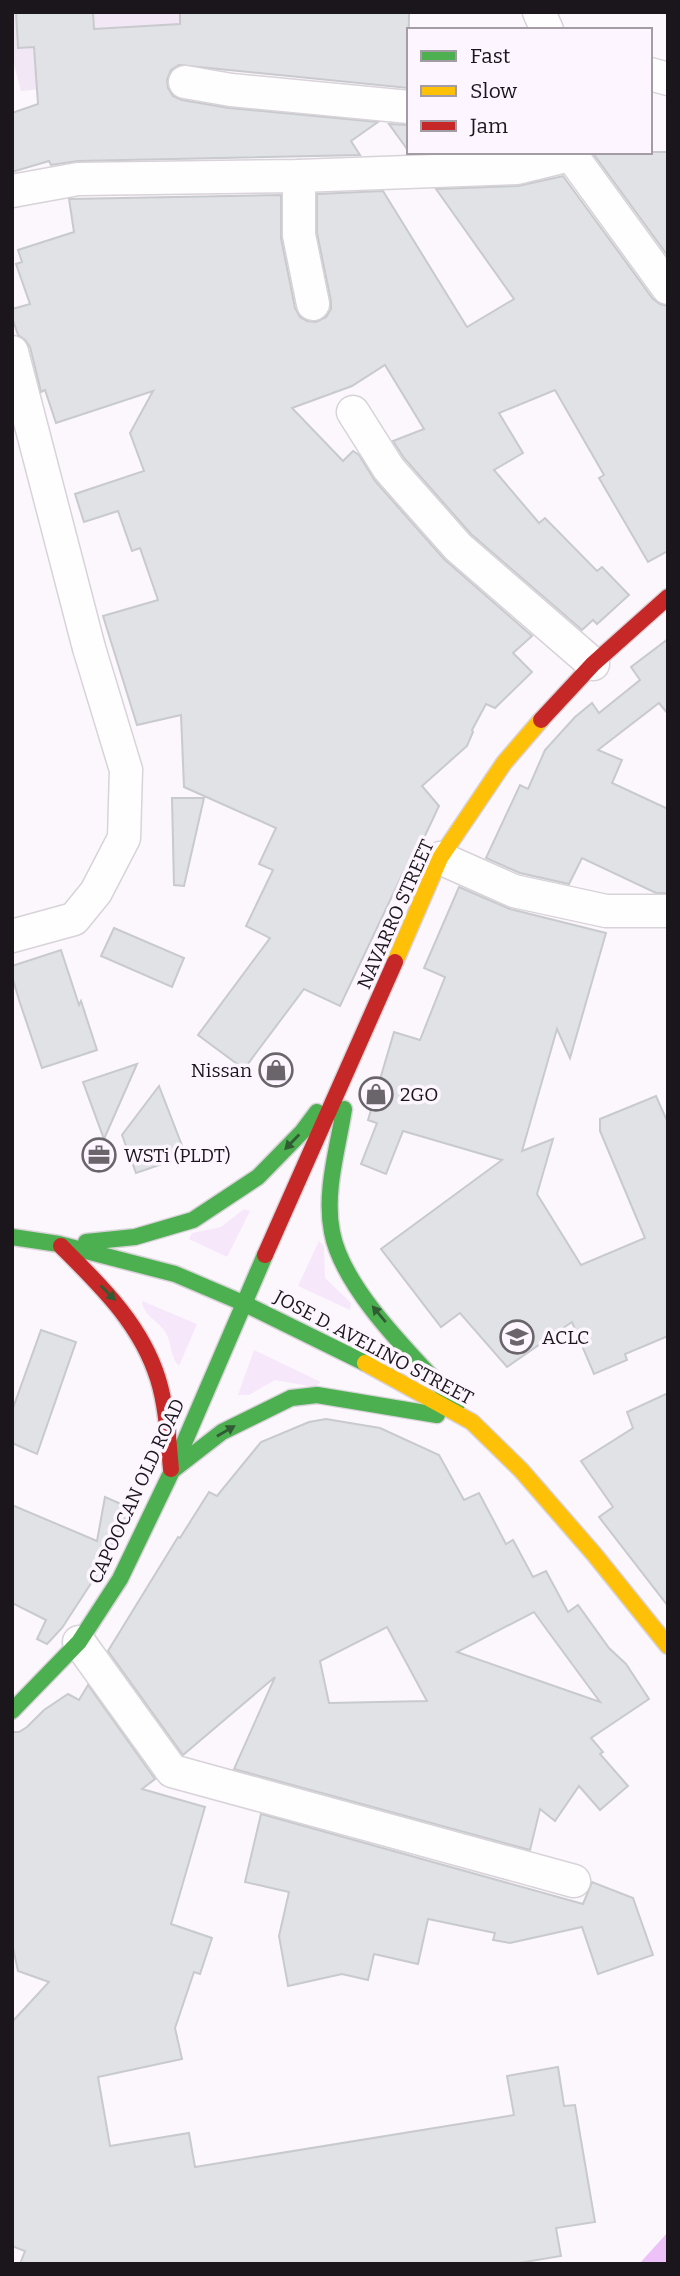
<svg xmlns="http://www.w3.org/2000/svg" width="680" height="2276" font-family="Bitter,serif">
  <rect width="100%" height="100%" fill="#fcf7fd"/>
  <!-- built -->
  <path fill="#f2e7f4" d="M12,12H241L251,69L21,91L12,57Z"/>
  <!-- green -->
  <g fill="#f7e7fb">
    <path d="M244,1209L250,1211L227,1257L189,1239L192,1233L221,1227Z"/>
    <path d="M319,1241L324,1246L325,1278L351,1303L350,1310L298,1286Z"/>
    <path d="M142,1301L197,1324L179,1366C170,1357 172,1344 166,1333C159,1321 143,1316 142,1301Z"/>
    <path d="M254,1350L321,1382L314,1387L275,1380L249,1395H238Z"/>
  </g>
  <!-- water -->
  <path fill="#efc1f9" d="M668,2232V2264H639Z"/>
  <!-- building -->
  <g fill="#e0e2e5" stroke="#c8cacd" stroke-width="2" fill-rule="evenodd">
    <path d="M16,12H93L94,29L180,24V12H409L408,88L179,65L171,70L167,80L168,88L173,96L182,100L229,108L378,122L351,141L360,155L78,161L51,165L49,161L12,172V113L38,104L34,47L18,48Z"/>
    <path d="M389,124L407,125V149Z"/>
    <path d="M592,152H668V256Z"/>
    <path d="M563,176L653,299L660,304L668,306V551L648,562L599,478L604,475L555,390L499,413L523,453L494,470L539,523L545,518L597,571L602,567L629,595L597,624L593,620L582,630L471,534L404,458L393,441L424,429L385,365L352,386L292,408L343,461L353,451L359,455L375,481L444,559L532,636L513,653L532,672L495,708L486,704L472,730L473,732L467,746L422,786L439,806L407,874L403,873L340,1006L304,989L244,1069L198,1035L270,938L246,926L273,870L259,864L276,828L184,787L181,715L137,725L103,616L158,600L140,548L132,551L118,511L84,522L75,494L144,471L130,433L153,391L56,423L45,390L41,392L30,347L25,340L18,335L12,317V309L30,304L16,264L22,262L18,250L74,232L69,199L281,195V238L295,308L300,317L307,321L316,322L326,317L331,309V301L317,233V194L383,191L467,327L514,299L436,189L518,186Z"/>
    <path d="M668,639V714L659,703L598,750L622,760L612,783L668,809V893H656L582,858L569,884L520,873L486,858L520,785L528,789L545,750L575,717L592,703L599,713L640,680L631,667Z"/>
    <path d="M172,798H204L184,886L174,885Z"/>
    <path d="M459,887L510,909L606,933L570,1058L557,1029L522,1151L553,1139L537,1194L581,1265L645,1238L600,1131V1119L656,1096L668,1123V1336L625,1354L627,1360L594,1374L572,1322L507,1367L460,1313L441,1327L381,1249L502,1160L403,1131L386,1174L361,1164L377,1123L368,1120L394,1032L420,1040L445,977L424,968Z"/>
    <path d="M114,928L184,958L172,987L101,956Z"/>
    <path d="M61,950L79,1005L81,1001L97,1050L42,1068L19,1000L12,976V966Z"/>
    <path d="M137,1064L104,1139L83,1082Z"/>
    <path d="M159,1086L186,1156L136,1173L122,1135Z"/>
    <path d="M41,1330L76,1342L37,1454L12,1443V1411Z"/>
    <path d="M668,1393V1606L599,1517L613,1507L581,1461L633,1428L627,1412Z"/>
    <path d="M326,1419L380,1428L439,1455L464,1500L479,1493L506,1544L513,1540L533,1577L546,1571L568,1612L578,1605L609,1648L626,1664L649,1699L591,1738L603,1752L600,1754L628,1786L600,1810L579,1786L555,1821L540,1809L530,1850L234,1769L275,1677L183,1755L108,1651L178,1537L180,1538L209,1492L217,1496L261,1442L309,1422ZM534,1612L547,1630L600,1702L457,1652ZM387,1627L427,1701L329,1703L320,1661Z"/>
    <path d="M105,1497L130,1508L101,1568L62,1628L47,1644L37,1639L46,1620L12,1603V1505L97,1541Z"/>
    <path d="M88,1685L155,1779L142,1789L205,1807L171,1924L212,1938L200,1974L194,1972L175,2028L182,2059L98,2077L110,2146L189,2133L195,2167L514,2115L507,2076L558,2067L564,2106L575,2105L595,2222L556,2228L561,2256L513,2264H20L25,2251L12,2246V2022L49,1982L18,1971L12,1943V1732H19L27,1727L44,1710L68,1694L79,1700Z"/>
    <path d="M261,1814L583,1904L592,1882L633,1898L653,1955L598,1974L582,1927L510,1943L493,1940L495,1933L428,1919L418,1964L374,1954L368,1980L342,1974L288,1986L279,1936L289,1892L245,1882Z"/>
  </g>
  <g fill="none" stroke-linecap="round" stroke-linejoin="round">
    <defs>
      <g id="street">
        <path d="M539,12L547,30"/>
        <path d="M650,74L668,79"/>
        <path d="M185,82L231,90L409,107"/>
        <path d="M569,152L668,288"/>
        <path d="M299,176V235L313,304"/>
        <path d="M12,191L78,179L299,176L517,168L570,155"/>
        <path d="M12,352L89,648L126,770L124,838L96,892L74,919L12,936"/>
        <path d="M353,412L389,469L458,547L593,664"/>
        <path d="M440,858L514,891L606,911H668"/>
        <path d="M79,1642L172,1771L574,1881"/>
      </g>
      <g id="fast">
        <path d="M344,1109C338,1148 324,1192 332,1232C343,1291 417,1360 457,1404"/>
        <path d="M12,1237L59,1244L175,1274L243,1303L365,1363"/>
        <path d="M86,1242L135,1237L193,1220L258,1177L302,1132L317,1112"/>
        <path d="M173,1470L222,1432L291,1398L317,1395L437,1415"/>
        <path d="M12,1711L79,1642L120,1579L172,1471L265,1255"/>
      </g>
      <g id="slow">
        <path d="M395,962L440,858L504,763L541,720"/>
        <path d="M365,1363L472,1422L521,1470L594,1554L668,1646"/>
      </g>
      <g id="jam">
        <path d="M541,720L593,664L668,597"/>
        <path d="M61,1246C100,1285 141,1324 158,1379C167,1408 168,1439 171,1469"/>
        <path d="M265,1255L395,962"/>
      </g>
    </defs>
    <!-- street casing -->
    <use href="#street" stroke="#d8d3d9" stroke-width="35"/>
    <!-- fast casing -->
    <use href="#fast" stroke="#d8d3d9" stroke-width="19"/>
    <!-- slow casing -->
    <use href="#slow" stroke="#d8d3d9" stroke-width="19"/>
    <!-- jam casing -->
    <use href="#jam" stroke="#d8d3d9" stroke-width="19"/>
    <!-- street -->
    <use href="#street" stroke="#fffeff" stroke-width="32"/>
    <!-- fast -->
    <use href="#fast" stroke="#4caf50" stroke-width="16"/>
    <!-- slow -->
    <use href="#slow" stroke="#ffc107" stroke-width="16"/>
    <!-- jam -->
    <use href="#jam" stroke="#c62828" stroke-width="16"/>
  </g>
  <!-- one-way arrows -->
  <defs><path id="oneway-solid" d="M-6-.8H1V-3.2L6.5 0L1 3.2V.8H-6Z" transform="scale(1.75)"/></defs>
  <g fill="#315b33">
    <use href="#oneway-solid" transform="translate(292 1142) rotate(134)"/>
    <use href="#oneway-solid" transform="translate(108 1293) rotate(45)"/>
    <use href="#oneway-solid" transform="translate(379 1314) rotate(-130)"/>
    <use href="#oneway-solid" transform="translate(226 1431) rotate(-30)"/>
  </g>
  <!-- icons -->
  <defs>
    <symbol id="shop-ring" viewBox="-11 -11 22 22"><circle r="9.5" fill="#fdf5ff" stroke="#6a656b" stroke-width="1.5"/><path d="M-5-2.5h2.3a2.7 3.5 0 0 1 5.4 0H5L5.5 6h-11ZM-1.5-2.5h3a1.5 2.3 0 0 0-3 0Z" fill="#6a656b"/></symbol>
    <symbol id="office-ring" viewBox="-11 -11 22 22"><circle r="9.5" fill="#fdf5ff" stroke="#6a656b" stroke-width="1.5"/><path d="M-6-3h4V-5.5h4V-3h4V5H-6ZM-1-4.5V-3h2v-1.5ZM-6 0V1H6V0Z" fill="#6a656b"/></symbol>
    <symbol id="university-ring" viewBox="-11 -11 22 22"><circle r="9.5" fill="#fdf5ff" stroke="#6a656b" stroke-width="1.5"/><path d="M0-5L7-2L0 1L-7-2ZM-4 1L0 2.5L4 1V4Q0 6-4 4Z" fill="#6a656b"/></symbol>
  </defs>
  <g fill-rule="evenodd">
    <use href="#shop-ring" x="257" y="1051" width="38" height="38"/>
    <use href="#shop-ring" x="357" y="1075" width="38" height="38"/>
    <use href="#office-ring" x="80" y="1136" width="38" height="38"/>
    <use href="#university-ring" x="498" y="1318" width="38" height="38"/>
  </g>
  <g text-anchor="middle" stroke-width="7" stroke-linejoin="round" paint-order="stroke">
    <!-- street labels -->
    <g font-size="19" fill="#1b161c" stroke="#fdf5ff">
      <text transform="translate(395 914) rotate(-66)" y="7">NAVARRO STREET</text>
      <text transform="translate(374 1347) rotate(28)" y="7">JOSE D. AVELINO STREET</text>
      <text transform="translate(136 1491) rotate(-65)" y="7">CAPOOCAN OLD ROAD</text>
    </g>
    <!-- poi labels -->
    <g font-size="19" fill="#1b161c" stroke="#fdf5ff" text-anchor="start">
      <text x="252" y="1077" text-anchor="end">Nissan</text>
      <text x="400" y="1101">2GO</text>
      <text x="124" y="1162">WSTi (PLDT)</text>
      <text x="542" y="1344">ACLC</text>
    </g>
  </g>
  <!-- border -->
  <rect width="680" height="2276" fill="none" stroke="#1b161c" stroke-width="28"/>
  <!-- legend -->
  <rect x="407" y="28" width="245" height="126" fill="#fdf5ff" stroke="#a39ca4" stroke-width="2"/>
  <rect x="421" y="51" width="35" height="10" fill="#4caf50" stroke="#a39ca4" stroke-width="2"/>
  <text x="470" y="63" font-size="21" fill="#1b161c">Fast</text>
  <rect x="421" y="86" width="35" height="10" fill="#ffc107" stroke="#a39ca4" stroke-width="2"/>
  <text x="470" y="98" font-size="21" fill="#1b161c">Slow</text>
  <rect x="421" y="121" width="35" height="10" fill="#c62828" stroke="#a39ca4" stroke-width="2"/>
  <text x="470" y="133" font-size="21" fill="#1b161c">Jam</text>
</svg>
